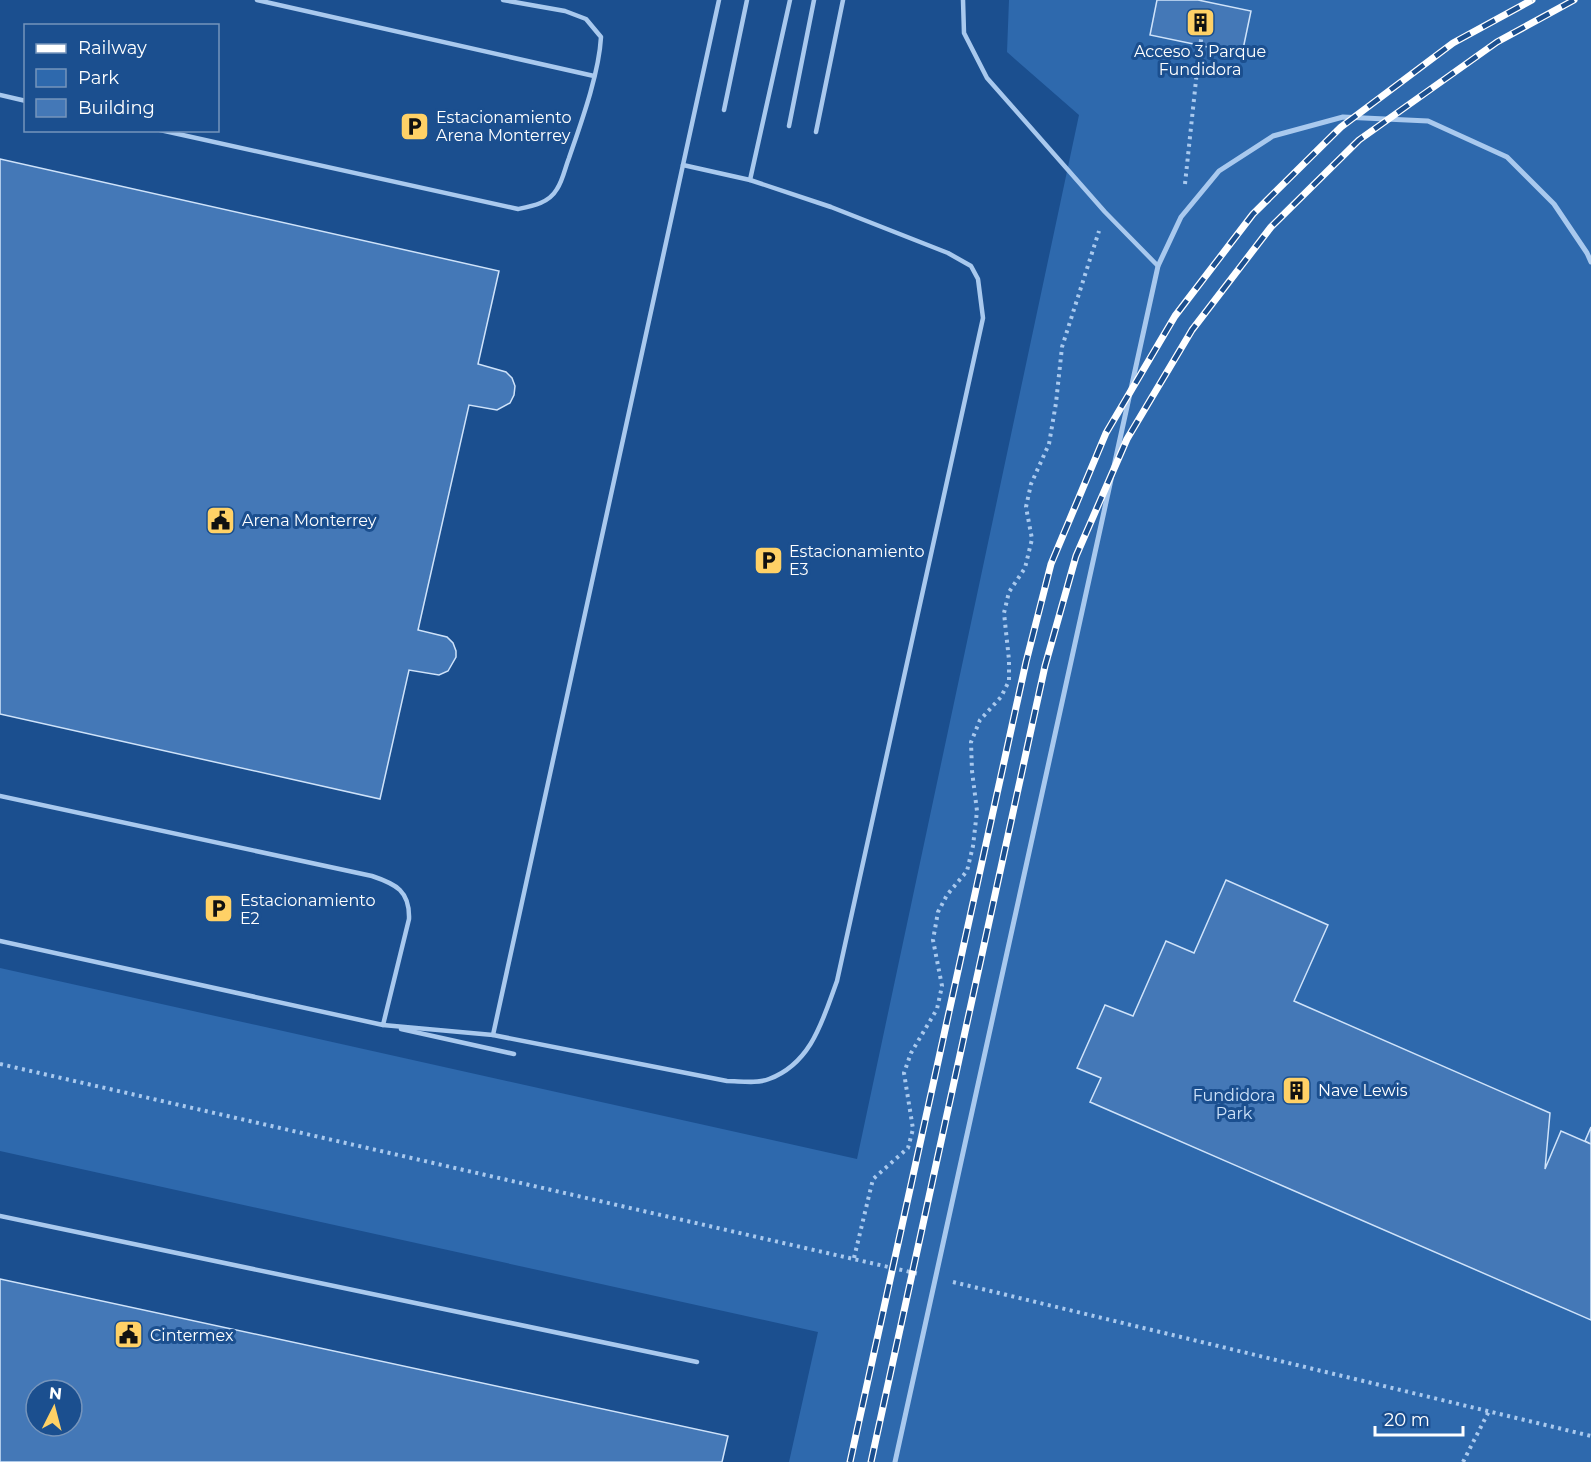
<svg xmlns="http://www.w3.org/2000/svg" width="1591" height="1462" font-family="Montserrat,sans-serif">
  <rect width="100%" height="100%" fill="#1b4f8f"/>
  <!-- green -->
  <path fill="#2e69ad" d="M1009,0H1591V1462H789L818,1332L0,1151V968L857,1159L1079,115L1007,52Z"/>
  <!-- building -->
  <g fill="#4478b7" stroke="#cfe3fa" stroke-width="1.5" fill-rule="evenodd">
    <path d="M1157,0H1198L1251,11L1242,54L1150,35Z"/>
    <path d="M0,159L499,271L478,364L506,372L512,378L515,386L514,395L510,403L497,410L469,405L418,630L447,637L453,643L456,651V657L448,671L439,675L409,670L380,799L0,714Z"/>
    <path d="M1226,880L1328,925L1294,1001L1550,1113L1545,1169L1561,1131L1591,1144V1320L1090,1102L1101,1078L1077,1068L1105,1005L1133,1016L1166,941L1194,953Z"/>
    <path d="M1591,1127V1144L1585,1141Z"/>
    <path d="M0,1279L728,1436L722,1462H0ZM36,1390H72V1426H36Z"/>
  </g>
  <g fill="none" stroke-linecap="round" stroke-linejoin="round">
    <!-- path -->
    <g stroke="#a9c9ee" stroke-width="4" stroke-dasharray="3 4.5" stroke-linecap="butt">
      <path d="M1185,184L1199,52L1205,17"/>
      <path d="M0,1064L919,1274"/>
      <path d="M854,1258L873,1179L908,1148L913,1129L904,1073L911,1053L937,1009L942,986L933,940L938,912L947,895L967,871L973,846L977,811L972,771L971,742L980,720L1001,697L1009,681V660L1004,613L1009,592L1025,568L1032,539L1026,507L1031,484L1049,444L1056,403L1062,347L1099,231"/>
      <path d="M953,1282L1591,1436"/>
      <path d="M1463,1462L1489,1411"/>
    </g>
    <!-- service -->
    <g stroke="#a9c9ee" stroke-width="4.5">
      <path d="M257,0L594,76"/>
      <path d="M963,0L964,33L987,78L1105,212L1158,266"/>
      <path d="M0,95L26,101"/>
      <path d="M724,110L747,0"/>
      <path d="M789,126L814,0"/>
      <path d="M160,130L518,209C533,206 549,203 557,189C563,180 565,168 569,158C581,123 599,74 601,37L586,19L565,11L503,0"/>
      <path d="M816,132L843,0"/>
      <path d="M750,180L790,0"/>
      <path d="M0,796L372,876C396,884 410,891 409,919L383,1025L0,941"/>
      <path d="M383,1025L493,1035L727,1081C740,1081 757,1084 769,1079C812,1063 823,1019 837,981L983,318L978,279L971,266L948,253L831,207L750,180L683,165"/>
      <path d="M401,1029L514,1054"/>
      <path d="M493,1035L719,0"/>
      <path d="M0,1216L697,1362"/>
    </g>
    <!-- pedestrian -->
    <path stroke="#a9c9ee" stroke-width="5" d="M895,1462L1158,266L1181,217L1219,171L1273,136L1343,117L1428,121L1507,157L1554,204L1587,253L1591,262"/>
    <defs>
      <g id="rail">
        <path d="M850,1462L1026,662L1051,564L1106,433L1175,316L1253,214L1341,127L1453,43L1532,0"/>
        <path d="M871,1462L1045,666L1076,556L1127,439L1192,330L1271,227L1359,140L1497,42L1574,0"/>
      </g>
    </defs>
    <!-- rail casing -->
    <use href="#rail" stroke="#fff" stroke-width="7"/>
    <!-- rail -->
    <use href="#rail" stroke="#1b4f8f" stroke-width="4.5" stroke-dasharray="14" stroke-linecap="butt"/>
  </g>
  <!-- icons -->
  <defs>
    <symbol id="building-square" viewBox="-11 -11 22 22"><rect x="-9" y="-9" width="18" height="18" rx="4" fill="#ffd166" stroke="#1b4f8f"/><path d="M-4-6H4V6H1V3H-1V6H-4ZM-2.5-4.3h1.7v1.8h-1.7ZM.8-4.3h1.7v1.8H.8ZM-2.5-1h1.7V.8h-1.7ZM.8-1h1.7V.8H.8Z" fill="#111"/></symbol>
    <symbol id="parking-square" viewBox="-11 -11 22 22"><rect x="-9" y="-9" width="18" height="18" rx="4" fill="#ffd166" stroke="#1b4f8f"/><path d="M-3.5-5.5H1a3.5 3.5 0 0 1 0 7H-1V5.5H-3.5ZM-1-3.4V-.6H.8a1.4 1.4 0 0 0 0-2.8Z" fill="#111"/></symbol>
    <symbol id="civic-square" viewBox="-11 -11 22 22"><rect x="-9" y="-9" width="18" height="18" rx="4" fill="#ffd166" stroke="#1b4f8f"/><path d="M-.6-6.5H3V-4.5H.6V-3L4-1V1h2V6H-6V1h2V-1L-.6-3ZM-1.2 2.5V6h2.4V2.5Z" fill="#111"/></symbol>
  </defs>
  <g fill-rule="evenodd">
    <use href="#building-square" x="1184" y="6" width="33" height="33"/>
    <use href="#parking-square" x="398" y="110" width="33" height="33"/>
    <use href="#civic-square" x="204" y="504" width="33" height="33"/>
    <use href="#parking-square" x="752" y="544" width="33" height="33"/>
    <use href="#parking-square" x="202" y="892" width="33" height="33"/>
    <use href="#building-square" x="1280" y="1074" width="33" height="33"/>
    <use href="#civic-square" x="112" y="1318" width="33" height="33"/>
  </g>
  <g text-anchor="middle" stroke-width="6" stroke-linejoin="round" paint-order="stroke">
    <!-- poi labels -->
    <g font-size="16" fill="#fff" stroke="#1b4f8f" text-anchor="start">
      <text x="1200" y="57" text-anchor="middle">Acceso 3 Parque<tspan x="1200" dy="18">Fundidora</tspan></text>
      <text x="436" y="123">Estacionamiento<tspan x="436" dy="18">Arena Monterrey</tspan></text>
      <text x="242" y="526">Arena Monterrey</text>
      <text x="789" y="557">Estacionamiento<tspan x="789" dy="18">E3</tspan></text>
      <text x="240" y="906">Estacionamiento<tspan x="240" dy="18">E2</tspan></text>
      <text x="1318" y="1096">Nave Lewis</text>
      <text x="150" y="1341">Cintermex</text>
    </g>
    <!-- park labels -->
    <g font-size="16" fill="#cfe3fa" stroke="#1b4f8f">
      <text x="1234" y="1101">Fundidora<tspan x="1234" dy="18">Park</tspan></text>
    </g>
  </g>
  <!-- legend -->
  <rect x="24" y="24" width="195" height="108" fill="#1b4f8f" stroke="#7695bc" stroke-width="1.5"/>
  <rect x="36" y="44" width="30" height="9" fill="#ffffff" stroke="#7695bc" stroke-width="1.5"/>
  <text x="78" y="54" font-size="18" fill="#ffffff">Railway</text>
  <rect x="36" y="69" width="30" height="18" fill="#2e69ad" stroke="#7695bc" stroke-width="1.5"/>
  <text x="78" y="84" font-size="18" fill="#ffffff">Park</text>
  <rect x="36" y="99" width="30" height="18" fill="#4478b7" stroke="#7695bc" stroke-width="1.5"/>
  <text x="78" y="114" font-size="18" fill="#ffffff">Building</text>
  <!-- north arrow -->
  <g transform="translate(54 1408) rotate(6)"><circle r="28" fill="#1b4f8f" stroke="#7695bc" stroke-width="1.5"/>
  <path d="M0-4.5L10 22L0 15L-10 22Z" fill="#ffd166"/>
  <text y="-9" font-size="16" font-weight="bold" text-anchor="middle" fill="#ffffff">N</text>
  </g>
  <!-- scale -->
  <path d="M1375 1426v9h88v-9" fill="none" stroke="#ffffff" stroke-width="3"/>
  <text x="1384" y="1426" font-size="18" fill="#ffffff" stroke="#1b4f8f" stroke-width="4.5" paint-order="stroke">20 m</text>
</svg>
